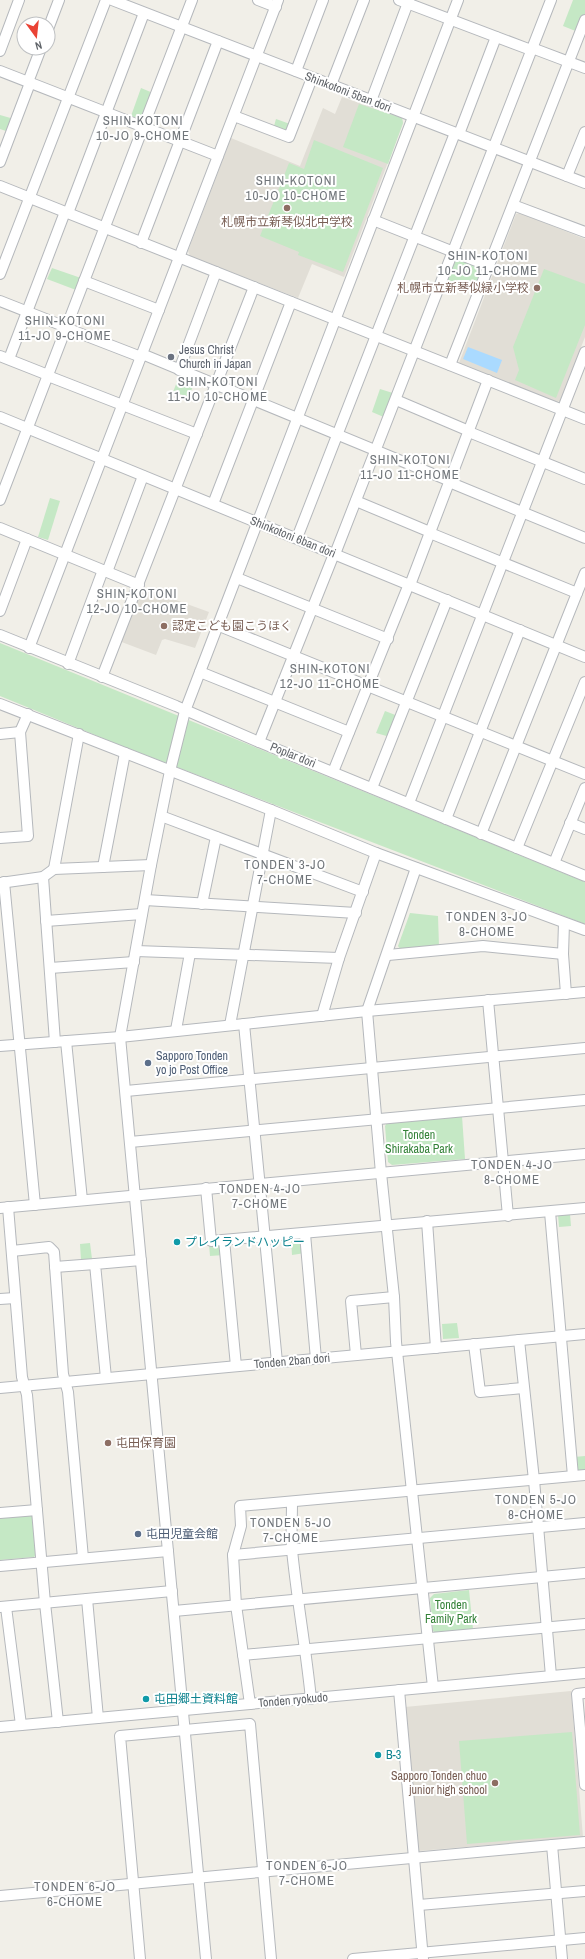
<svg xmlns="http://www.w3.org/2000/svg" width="585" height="1959" font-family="'Archivo Narrow','Noto Sans JP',sans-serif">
  <rect width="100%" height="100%" fill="#f1efe8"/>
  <!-- education -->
  <g fill="#e1ded6">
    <path d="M342,97L402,118L403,123L344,277L312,264L298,298L190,256L188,251L231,138L300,166L323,108L335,114Z"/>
    <path d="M520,213L585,239V337L560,401L557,402L459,363L516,214Z"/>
    <path d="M140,587L209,612L195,648L165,639L162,640L156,655L119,641Z"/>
    <path d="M571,1691L583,1837L418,1851L405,1707Z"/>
  </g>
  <!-- green -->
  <g fill="#c5e8c5">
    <path d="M573,0H585V14L578,32L563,26Z"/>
    <path d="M141,88L153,93L143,120L131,116Z"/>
    <path d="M359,104L402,118L403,123L388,164L343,147Z"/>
    <path d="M0,115L14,119L9,132L0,129Z"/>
    <path d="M276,119L290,124L288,131L274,126Z"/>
    <path d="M314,140L383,168L343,272L298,255L299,252L260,236L289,163L304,169Z"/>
    <path d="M458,257L482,266L483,270L475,291L446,281L455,258Z"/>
    <path d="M52,268L81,278L76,290L47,279Z"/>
    <path d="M544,269L585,284V325L556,398L515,380L519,370L513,347Z"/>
    <path d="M180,374L195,380L189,397L173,392Z"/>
    <path d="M380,389L396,394L386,418L372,412Z"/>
    <path d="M50,498L60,501L48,540L38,537Z"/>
    <path d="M0,643L585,882V924L117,744L0,696Z"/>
    <path d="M385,711L398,716L390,737L376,733Z"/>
    <path d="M410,913L438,916L439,946L401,950L398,946Z"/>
    <path d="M462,1116L465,1159L392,1165L388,1162L385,1126L387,1123Z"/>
    <path d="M570,1214L571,1226L559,1227L558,1215Z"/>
    <path d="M303,1238L305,1253L292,1255L291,1239Z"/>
    <path d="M90,1243L92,1259L81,1260L80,1244Z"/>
    <path d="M223,1243L224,1255L210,1256L209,1244Z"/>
    <path d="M457,1323L459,1338L443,1339L442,1324Z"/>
    <path d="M585,1456V1473L575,1474L574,1457Z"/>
    <path d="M30,1515L33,1516L36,1554L34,1557L0,1560V1517Z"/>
    <path d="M469,1590L473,1629L436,1633L433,1631L430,1598L434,1594Z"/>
    <path d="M572,1732L580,1835L467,1844L459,1741Z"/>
  </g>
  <!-- water -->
  <path fill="#aadaff" d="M468,347L502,360L497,373L463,359Z"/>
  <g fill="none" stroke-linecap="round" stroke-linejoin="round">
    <defs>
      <g id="minor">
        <path d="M112,0L585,183"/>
        <path d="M258,0L276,7"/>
        <path d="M399,0L531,50"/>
        <path d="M48,29L59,0"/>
        <path d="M532,48L585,68"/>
        <path d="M0,51L19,0"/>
        <path d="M0,71L218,156"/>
        <path d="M296,71L323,0"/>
        <path d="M28,82L41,48"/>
        <path d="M331,85L364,0"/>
        <path d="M371,101L409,0"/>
        <path d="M234,116L289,137L312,78"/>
        <path d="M459,134L496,37"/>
        <path d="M0,162L30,83"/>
        <path d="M567,176L585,132"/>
        <path d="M0,186L585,419"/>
        <path d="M513,205L585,232"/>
        <path d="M68,213L144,13"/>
        <path d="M373,220L489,266"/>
        <path d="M141,243L218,41"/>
        <path d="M0,274L106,0"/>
        <path d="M84,281L159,310"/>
        <path d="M0,301L66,327"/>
        <path d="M66,328L141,357"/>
        <path d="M142,354L450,481"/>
        <path d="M0,356L48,375"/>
        <path d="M9,359L65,212"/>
        <path d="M450,365L585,20"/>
        <path d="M179,370L216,272"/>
        <path d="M48,376L197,434"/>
        <path d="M396,400L469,431"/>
        <path d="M0,417L585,657"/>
        <path d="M469,432L585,479"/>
        <path d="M449,482L585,538"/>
        <path d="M0,500L192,0"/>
        <path d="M356,501L430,532"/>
        <path d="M213,504L291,302"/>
        <path d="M0,528L139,585"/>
        <path d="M430,533L577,593"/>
        <path d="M297,538L455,133"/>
        <path d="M335,554L551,0"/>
        <path d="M107,572L143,476"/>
        <path d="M237,578L388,639"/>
        <path d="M410,585L488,380"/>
        <path d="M0,611L27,539"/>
        <path d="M217,625L585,774"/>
        <path d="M0,635L176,706L259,742L585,876"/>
        <path d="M29,648L278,0"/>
        <path d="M68,664L103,570"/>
        <path d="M200,672L349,732"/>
        <path d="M102,677L254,287"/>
        <path d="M0,704L271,810L376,853L585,930"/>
        <path d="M0,734L20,732"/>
        <path d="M259,742L334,554"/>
        <path d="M333,772L409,584"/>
        <path d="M372,788L447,600"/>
        <path d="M409,803L585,352"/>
        <path d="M161,816L363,892"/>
        <path d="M446,819L520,630"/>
        <path d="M570,823L585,829"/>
        <path d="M481,834L585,573"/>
        <path d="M0,838L28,836L20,732L28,714"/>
        <path d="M517,848L585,682"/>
        <path d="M554,863L585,788"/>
        <path d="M103,867L125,753"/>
        <path d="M416,868L367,1011L381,1173L394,1297L396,1342L433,1687"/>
        <path d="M54,869L79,734"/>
        <path d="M43,877L55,1042"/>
        <path d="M4,882L35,1205"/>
        <path d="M0,883L43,877L54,869L151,865"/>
        <path d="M145,900L356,913"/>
        <path d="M202,904L216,837"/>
        <path d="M46,921L142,914"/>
        <path d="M564,923L563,954L566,994"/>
        <path d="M136,951L339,958"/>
        <path d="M388,955L483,946L563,954"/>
        <path d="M50,968L134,962"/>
        <path d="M488,1000L508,1216"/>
        <path d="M322,1016L339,958L376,853"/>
        <path d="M244,1024L277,1362"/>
        <path d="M230,1025L271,810"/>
        <path d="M176,1030L190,953"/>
        <path d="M66,1041L82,1200"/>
        <path d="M0,1046L120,1037L367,1011L585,992"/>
        <path d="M126,1091L585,1048"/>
        <path d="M130,1142L585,1100"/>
        <path d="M206,1188L211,1241L585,1208"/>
        <path d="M8,1207L22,1377L27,1395L45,1603L58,1722"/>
        <path d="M0,1208L585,1154"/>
        <path d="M550,1212L573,1476"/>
        <path d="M427,1221L436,1348"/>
        <path d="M305,1234L316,1359"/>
        <path d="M224,1240L236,1366"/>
        <path d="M12,1251L49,1247L54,1252L63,1374L68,1392L83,1558"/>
        <path d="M55,1267L95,1264"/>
        <path d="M0,1299L15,1298"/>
        <path d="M519,1340L534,1480L551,1676"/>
        <path d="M474,1344L480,1392L523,1388"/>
        <path d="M356,1355L351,1301L394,1297"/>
        <path d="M106,1378L95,1264L141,1260"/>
        <path d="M0,1388L585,1334"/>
        <path d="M292,1502C292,1518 291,1535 292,1550C297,1600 306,1649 311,1699"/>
        <path d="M0,1513L37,1510"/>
        <path d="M233,1555L585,1523"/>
        <path d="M0,1566L168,1551"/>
        <path d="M87,1599L98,1718"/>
        <path d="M0,1607L172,1591"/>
        <path d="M6,1607L21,1725"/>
        <path d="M174,1611L585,1573"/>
        <path d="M243,1655L585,1624"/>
        <path d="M399,1690L423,1959"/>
        <path d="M585,1693L577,1694L585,1785"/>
        <path d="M250,1704L236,1605L233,1555L241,1526L240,1506L585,1475"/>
        <path d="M0,1727L585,1673"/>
        <path d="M552,1845L562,1959"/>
        <path d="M0,1896L585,1842"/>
        <path d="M419,1905L585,1891"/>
        <path d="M140,1959L120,1736L250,1724L271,1959"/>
        <path d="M206,1959L120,1037L151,865L170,771L185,711L458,0"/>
        <path d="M353,1959L585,1938"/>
      </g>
    </defs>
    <!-- minor casing -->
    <use href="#minor" stroke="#b5b8bc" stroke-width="12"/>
    <!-- minor -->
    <use href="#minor" stroke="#fff" stroke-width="10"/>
  </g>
  <!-- markers -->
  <g fill="#8d6e63" stroke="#fff" stroke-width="1.5">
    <circle cx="287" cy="208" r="4"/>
    <circle cx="537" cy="288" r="4"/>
    <circle cx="164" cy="626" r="4"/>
    <circle cx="108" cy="1443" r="4"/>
    <circle cx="495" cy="1783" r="4"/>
  </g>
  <circle fill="#6b7280" stroke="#fff" stroke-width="1.5" cx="171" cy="357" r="4"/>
  <g fill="#5c6f8a" stroke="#fff" stroke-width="1.5">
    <circle cx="148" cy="1063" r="4"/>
    <circle cx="138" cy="1534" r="4"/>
  </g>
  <g fill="#0f9aa8" stroke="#fff" stroke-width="1.5">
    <circle cx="177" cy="1242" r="4"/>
    <circle cx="146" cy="1699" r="4"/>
    <circle cx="378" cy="1755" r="4"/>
  </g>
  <g text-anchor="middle" stroke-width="4" stroke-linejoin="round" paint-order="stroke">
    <!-- street labels -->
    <g font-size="12" fill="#5f6368" stroke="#fff">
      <text transform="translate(348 92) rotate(21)" y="4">Shinkotoni 5ban dori</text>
      <text transform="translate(293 537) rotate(22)" y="4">Shinkotoni 6ban dori</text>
      <text transform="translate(293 755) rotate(22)" y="4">Poplar dori</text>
      <text transform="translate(292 1361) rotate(-5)" y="4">Tonden 2ban dori</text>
      <text transform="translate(293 1700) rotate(-5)" y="4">Tonden ryokudo</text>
    </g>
    <!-- education labels -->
    <g font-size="12" fill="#785e54" stroke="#fff" text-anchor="end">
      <text x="287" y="226" text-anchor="middle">札幌市立新琴似北中学校</text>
      <text x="529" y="292">札幌市立新琴似緑小学校</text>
      <text x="172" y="630" text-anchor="start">認定こども園こうほく</text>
      <text x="116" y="1447" text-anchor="start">屯田保育園</text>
      <text x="487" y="1780">Sapporo Tonden chuo<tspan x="487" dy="14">junior high school</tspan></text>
    </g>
    <!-- worship labels -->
    <g font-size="12" fill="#5b616d" stroke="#fff" text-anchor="start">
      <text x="179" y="354">Jesus Christ<tspan x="179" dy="14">Church in Japan</tspan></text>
    </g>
    <!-- service labels -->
    <g font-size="12" fill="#4e5e75" stroke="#fff" text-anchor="start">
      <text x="156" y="1060">Sapporo Tonden<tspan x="156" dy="14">yo jo Post Office</tspan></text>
      <text x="146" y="1538">屯田児童会館</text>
    </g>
    <!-- park labels -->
    <g font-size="12" fill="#348238" stroke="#fff">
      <text x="419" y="1139">Tonden<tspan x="419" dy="14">Shirakaba Park</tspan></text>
      <text x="451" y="1609">Tonden<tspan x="451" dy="14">Family Park</tspan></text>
    </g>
    <!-- culture labels -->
    <g font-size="12" fill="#0d838f" stroke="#fff" text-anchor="start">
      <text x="185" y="1246">プレイランドハッピー</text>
      <text x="154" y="1703">屯田郷土資料館</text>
      <text x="386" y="1759">B-3</text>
    </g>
    <!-- neighbourhood labels -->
    <g font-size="13" letter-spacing="1" fill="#70757a" stroke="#fff">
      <text x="143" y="125">SHIN-KOTONI<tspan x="143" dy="15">10-JO 9-CHOME</tspan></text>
      <text x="296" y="185">SHIN-KOTONI<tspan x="296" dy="15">10-JO 10-CHOME</tspan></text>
      <text x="488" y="260">SHIN-KOTONI<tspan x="488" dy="15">10-JO 11-CHOME</tspan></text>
      <text x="65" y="325">SHIN-KOTONI<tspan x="65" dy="15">11-JO 9-CHOME</tspan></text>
      <text x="218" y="386">SHIN-KOTONI<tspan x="218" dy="15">11-JO 10-CHOME</tspan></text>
      <text x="410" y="464">SHIN-KOTONI<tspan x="410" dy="15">11-JO 11-CHOME</tspan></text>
      <text x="137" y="598">SHIN-KOTONI<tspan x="137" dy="15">12-JO 10-CHOME</tspan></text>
      <text x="330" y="673">SHIN-KOTONI<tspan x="330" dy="15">12-JO 11-CHOME</tspan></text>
      <text x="285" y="869">TONDEN 3-JO<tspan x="285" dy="15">7-CHOME</tspan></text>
      <text x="487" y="921">TONDEN 3-JO<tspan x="487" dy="15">8-CHOME</tspan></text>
      <text x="512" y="1169">TONDEN 4-JO<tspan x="512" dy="15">8-CHOME</tspan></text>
      <text x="260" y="1193">TONDEN 4-JO<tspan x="260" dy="15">7-CHOME</tspan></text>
      <text x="536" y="1504">TONDEN 5-JO<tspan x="536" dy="15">8-CHOME</tspan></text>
      <text x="291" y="1527">TONDEN 5-JO<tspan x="291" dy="15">7-CHOME</tspan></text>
      <text x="307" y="1870">TONDEN 6-JO<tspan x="307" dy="15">7-CHOME</tspan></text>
      <text x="75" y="1891">TONDEN 6-JO<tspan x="75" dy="15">6-CHOME</tspan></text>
    </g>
  </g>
  <!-- north arrow -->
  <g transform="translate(36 36) rotate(165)"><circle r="19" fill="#ffffff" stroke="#bfc1c3"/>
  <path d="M0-3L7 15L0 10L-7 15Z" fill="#ea4335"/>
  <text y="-6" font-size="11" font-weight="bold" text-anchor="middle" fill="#5f6368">N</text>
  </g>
</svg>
